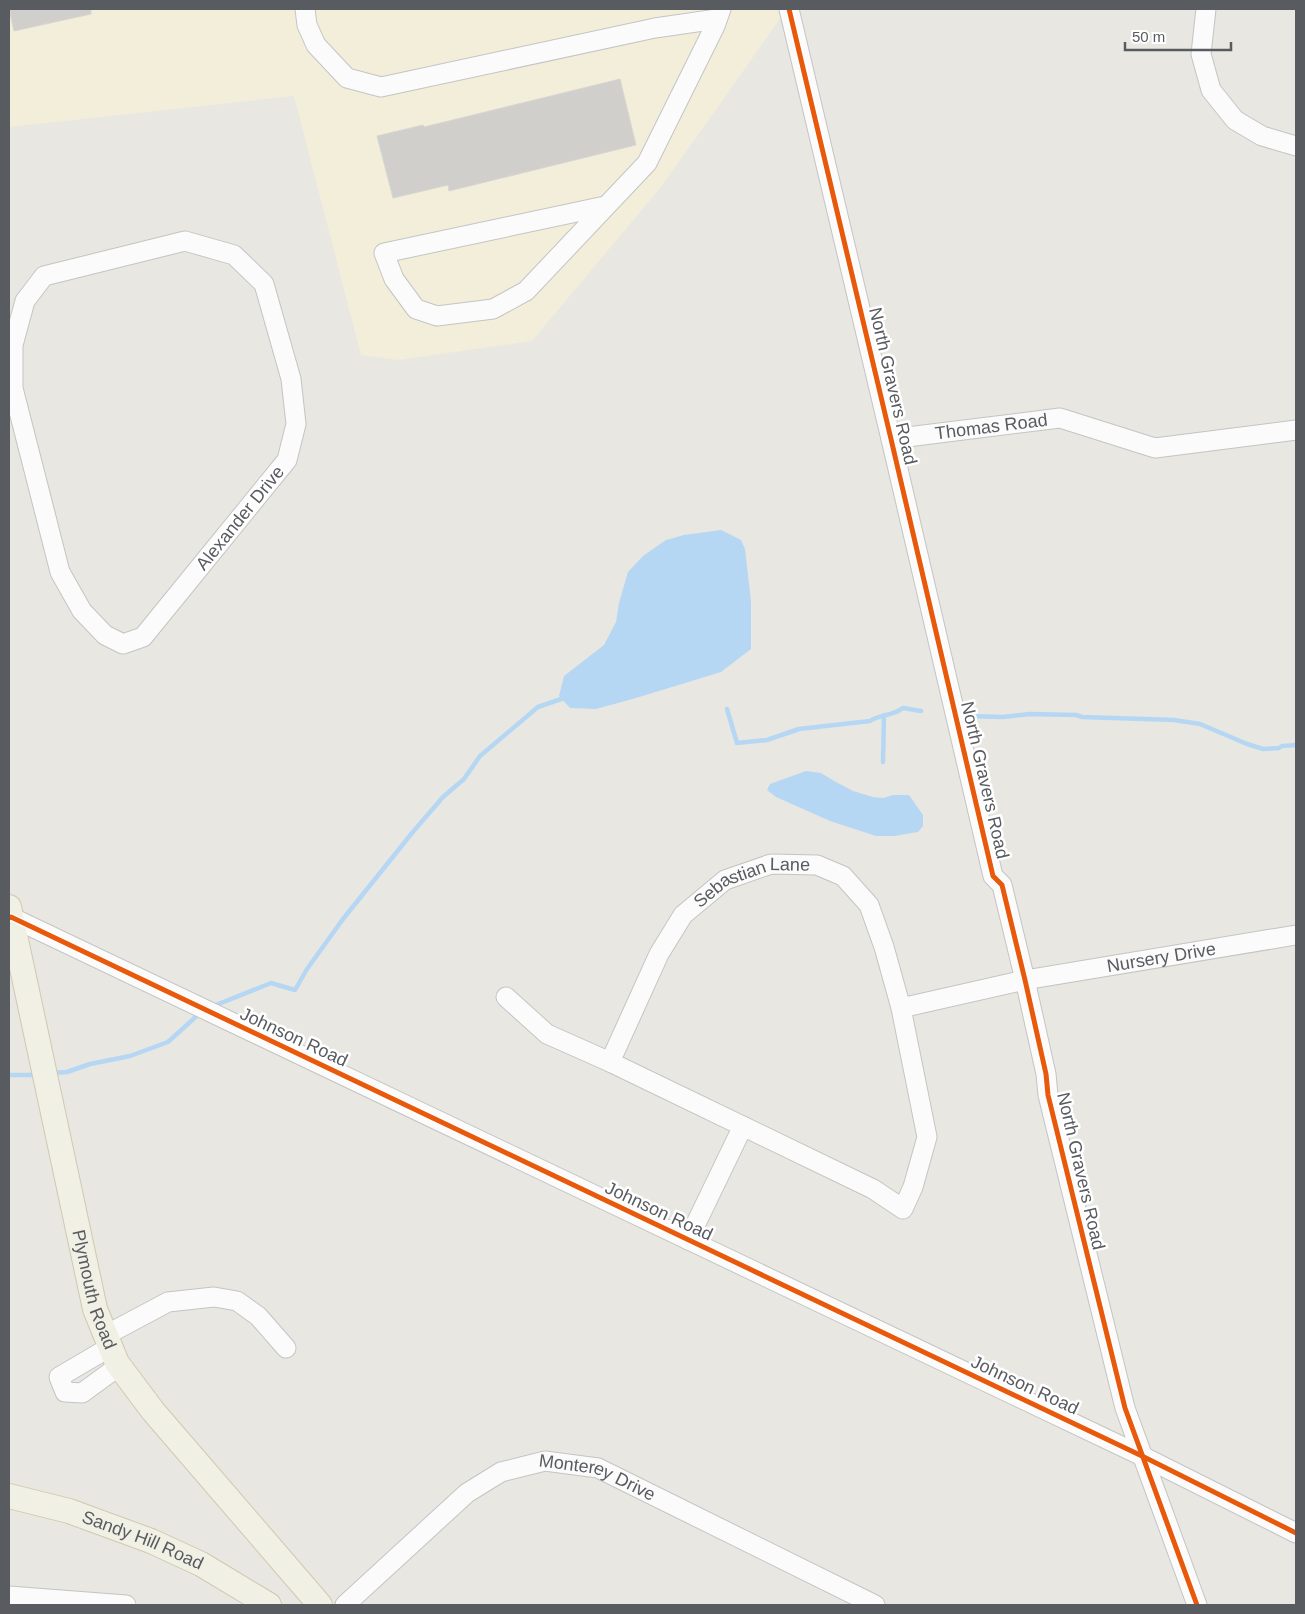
<svg xmlns="http://www.w3.org/2000/svg" width="1305" height="1614" font-family="Arial,sans-serif">
  <rect width="100%" height="100%" fill="#e8e7e2"/>
  <!-- commercial -->
  <path fill="#f3eeda" d="M9,9H787L661,187L532,341L398,360L361,355L294,96L9,127Z"/>
  <!-- water -->
  <g fill="#b5d7f4">
    <path d="M721,530L741,540L745,549L751,601V649L721,672L636,698L596,709L570,708L559,696L564,676L604,645L616,622L619,603L628,572L643,556L666,540L684,535Z"/>
    <path d="M806,771L821,773L836,782L853,791L873,797L883,798L893,795H909L923,815V826L918,832L894,836H876L830,821L776,797L767,790L770,784Z"/>
  </g>
  <g fill="none" stroke-linecap="round" stroke-linejoin="round">
    <!-- stream -->
    <g stroke="#b5d7f4" stroke-width="4.5">
      <path d="M727,709L737,743L767,740L799,729L870,721C880,714 893,716 903,708L921,711"/>
      <path d="M966,716L1003,717L1030,714L1076,715L1082,717L1174,720L1200,724L1247,744L1263,749L1279,748L1282,746L1296,745"/>
      <path d="M883,762L884,715"/>
      <path d="M211,1007L271,983L295,990L307,969L343,919L412,833L443,797L464,779L480,756L538,707L567,697"/>
      <path d="M51,1073L67,1072L90,1064L130,1056L168,1042L200,1013"/>
      <path d="M9,1075H32"/>
    </g>
  </g>
  <!-- building -->
  <g fill="#d0cfcc" stroke="#d7d6d2">
    <path d="M9,9H91V14L14,31Z"/>
    <path d="M620,79L636,145L449,191L448,185L393,198L377,136L423,125L424,127Z"/>
  </g>
  <g fill="none" stroke-linecap="round" stroke-linejoin="round">
    <defs>
      <g id="minor">
        <path d="M305,9L307,25L316,45L347,78L381,87L655,28L717,19"/>
        <path d="M789,9L891,439L993,876L1002,885L1025,980L1046,1074L1048,1095L1125,1408L1197,1605"/>
        <path d="M1206,9L1201,54L1211,90L1235,120L1262,136L1296,146"/>
        <path d="M605,206L384,253L394,279L416,309L437,316L493,309L526,291L647,163L715,26L721,9"/>
        <path d="M185,241L234,255L264,284L291,379L296,424L287,460L143,637L123,644L105,635L82,611L60,572L13,388V345L25,301L44,276Z"/>
        <path id="s1" d="M891,439L1060,418L1155,448L1296,430"/>
        <path d="M9,918L11,917L1142,1456L1296,1533"/>
        <path d="M506,997L547,1034L610,1062"/>
        <path id="s2" d="M901,1008L927,1137L913,1187L903,1209L873,1189L610,1062L659,954L683,915L725,880L771,864L817,865L843,876L869,905L884,947L901,1008L1025,980L1296,935"/>
        <path d="M688,1240L743,1126"/>
        <path d="M106,1335L168,1302L214,1297L237,1301L258,1316L286,1348"/>
        <path d="M110,1347L59,1377L65,1392L82,1393L119,1366"/>
        <path d="M9,1596L126,1605"/>
        <path id="s3" d="M345,1605L467,1493L501,1472L545,1461L598,1468L875,1605"/>
      </g>
      <g id="major">
        <path id="s4" d="M9,907L95,1309L117,1363L153,1411L320,1605"/>
        <path id="s5" d="M9,1496L69,1511L151,1541L201,1564L269,1605"/>
      </g>
    </defs>
    <!-- minor casing -->
    <use href="#minor" stroke="#c4c4c3" stroke-width="21"/>
    <!-- major casing -->
    <use href="#major" stroke="#d0c8b0" stroke-width="26"/>
    <!-- minor -->
    <use href="#minor" stroke="#fcfbfb" stroke-width="19"/>
    <!-- major -->
    <use href="#major" stroke="#f0f0e5" stroke-width="24"/>
    <defs>
      <g id="cycleway">
        <path d="M789,9L891,439L993,876L1002,885L1025,980L1046,1074L1048,1095L1125,1408L1197,1605"/>
        <path d="M9,918L11,917L1142,1456L1296,1533"/>
      </g>
    </defs>
    <!-- cycleway casing -->
    <use href="#cycleway" stroke="#fff" stroke-width="8"/>
    <!-- cycleway -->
    <use href="#cycleway" stroke="#e8590c" stroke-width="5"/>
  </g>
  <g text-anchor="middle" stroke-width="5" stroke-linejoin="round" paint-order="stroke">
    <!-- street labels -->
    <g font-size="18" fill="#585b60" stroke="#fff">
      <text transform="translate(893 386) rotate(77)" y="6">North Gravers Road</text>
      <text dy="6" stroke="none"><textPath href="#s1" startOffset="101">Thomas Road</textPath></text>
      <text transform="translate(240 518) rotate(-51)" y="6">Alexander Drive</text>
      <text transform="translate(985 780) rotate(77)" y="6">North Gravers Road</text>
      <text dy="6" stroke="none"><textPath href="#s2" startOffset="780">Sebastian Lane</textPath></text>
      <text dy="6" stroke="none"><textPath href="#s2" startOffset="1290">Nursery Drive</textPath></text>
      <text transform="translate(294 1037) rotate(25)" y="6">Johnson Road</text>
      <text transform="translate(1081 1171) rotate(77)" y="6">North Gravers Road</text>
      <text transform="translate(659 1211) rotate(25)" y="6">Johnson Road</text>
      <text dy="6" stroke="none"><textPath href="#s4" startOffset="392">Plymouth Road</textPath></text>
      <text transform="translate(1025 1385) rotate(25)" y="6">Johnson Road</text>
      <text dy="6" stroke="none"><textPath href="#s3" startOffset="306">Monterey Drive</textPath></text>
      <text dy="6" stroke="none"><textPath href="#s5" startOffset="141">Sandy Hill Road</textPath></text>
    </g>
  </g>
  <!-- border -->
  <rect width="1305" height="1614" fill="none" stroke="#585b60" stroke-width="20"/>
  <!-- scale -->
  <path d="M1125 42v8h106v-8" fill="none" stroke="#585b60" stroke-width="2.5"/>
  <text x="1132" y="42" font-size="15" fill="#585b60" stroke="#ffffff" stroke-width="4" paint-order="stroke">50 m</text>
</svg>
